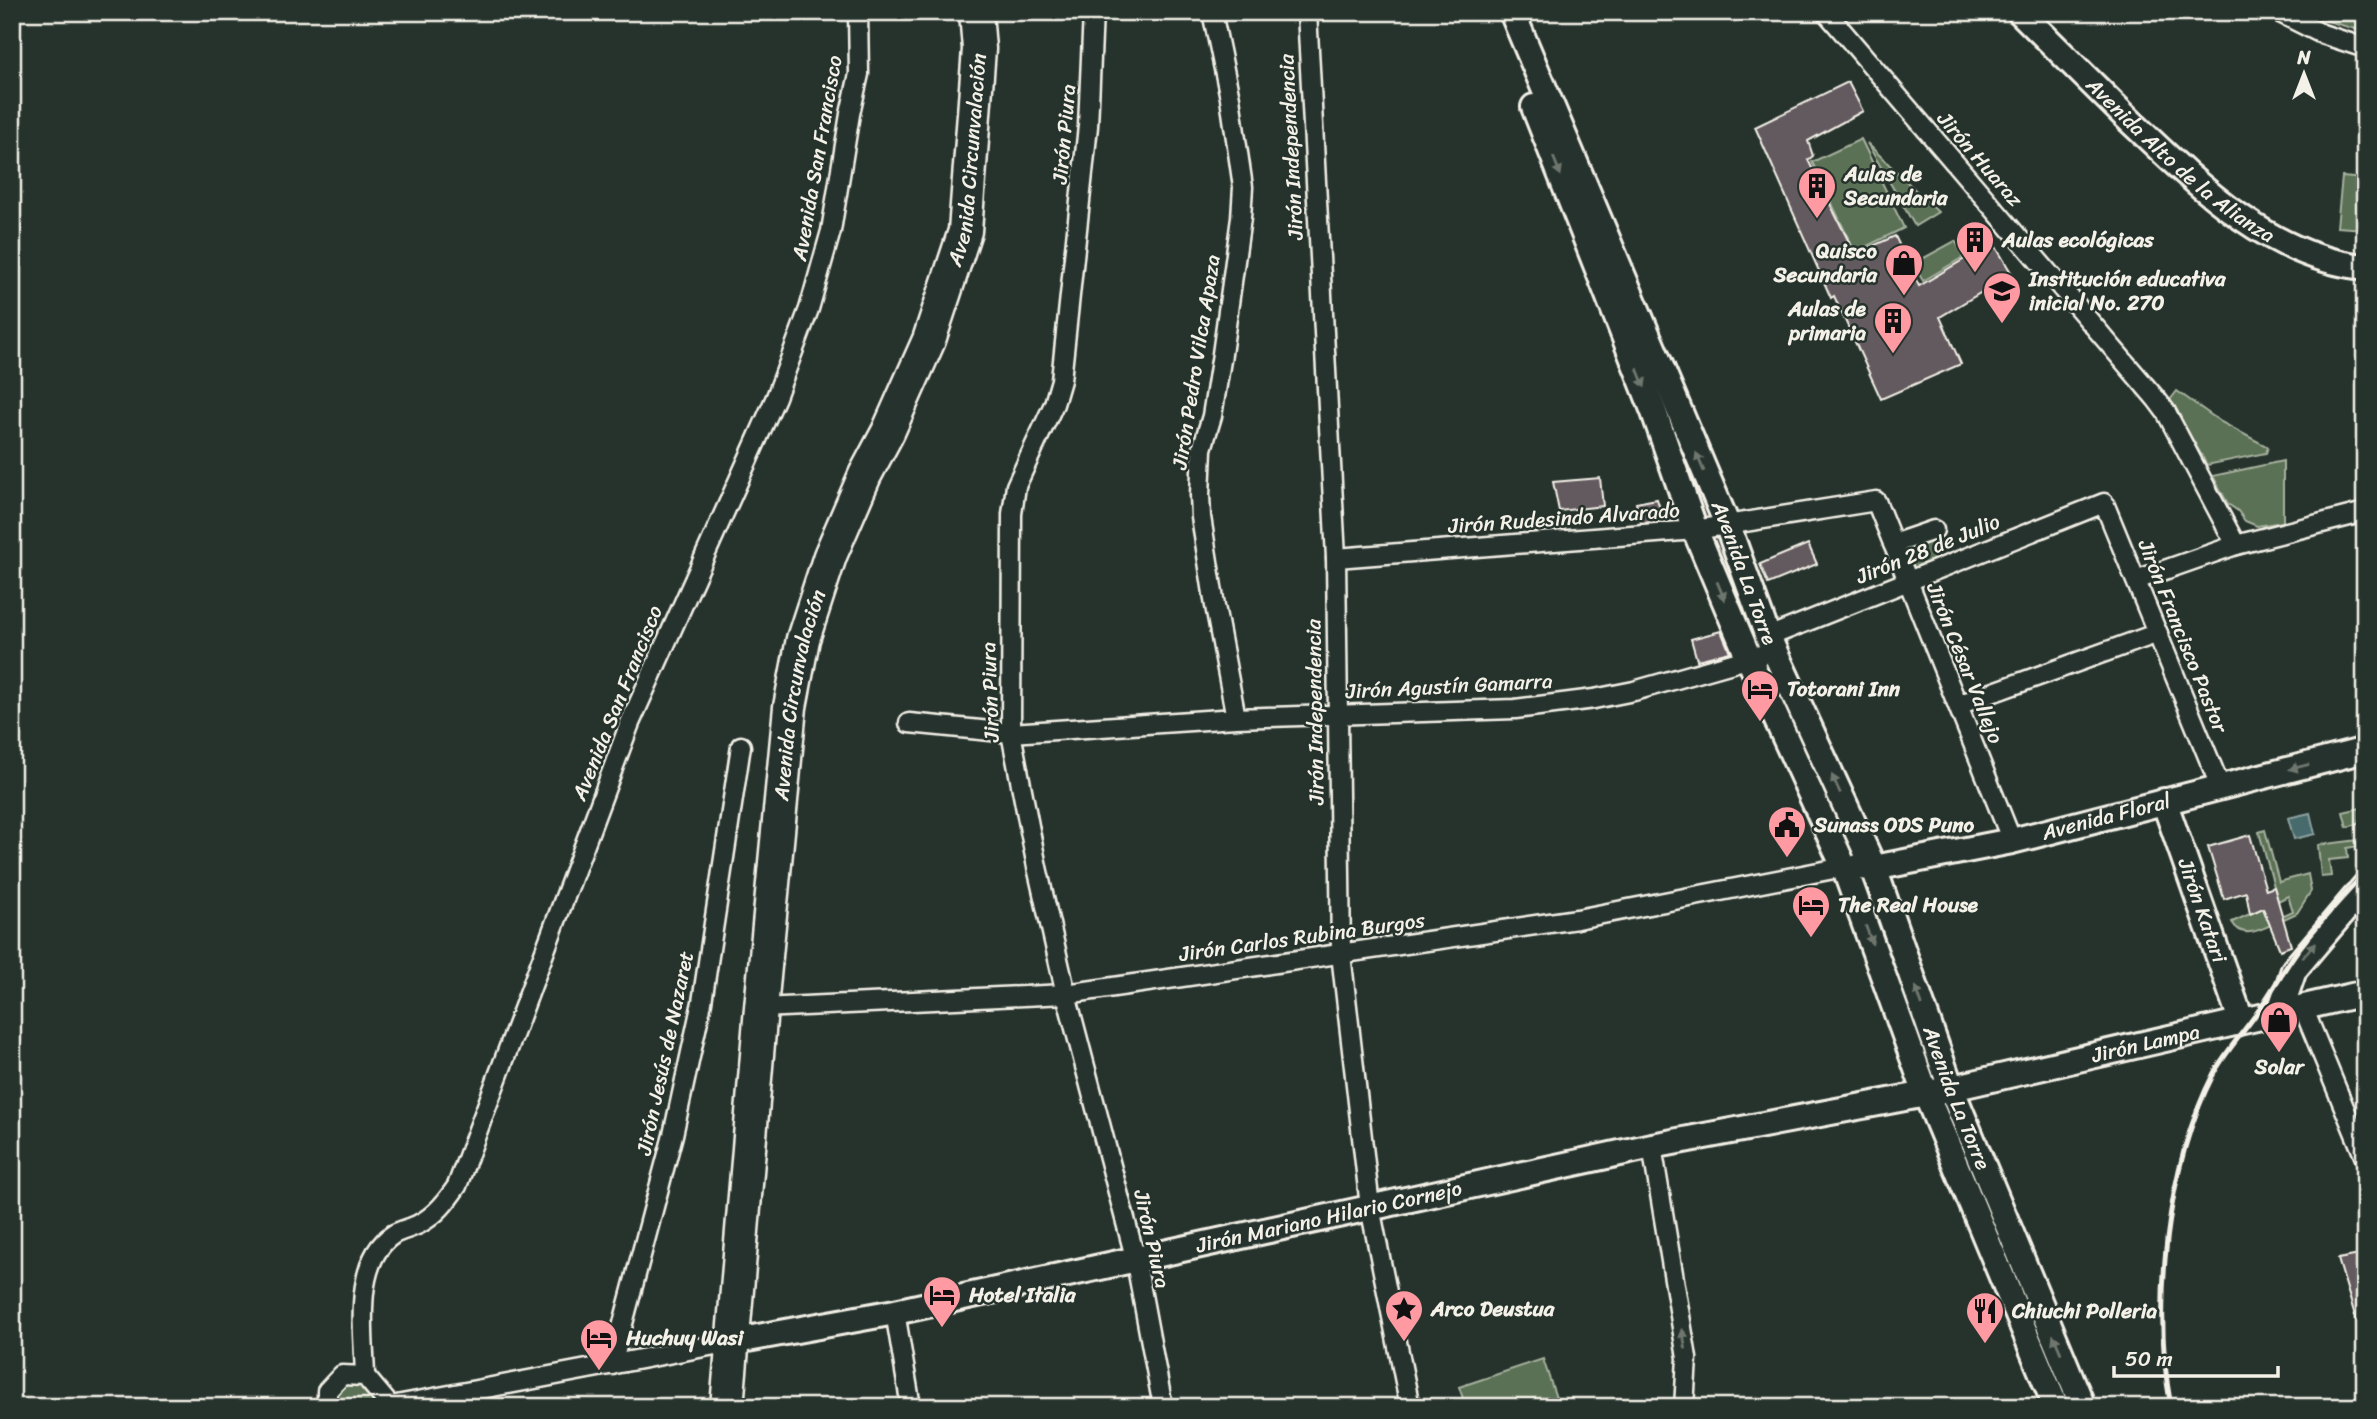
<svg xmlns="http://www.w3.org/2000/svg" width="2377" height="1419" font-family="Sriracha,sans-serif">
  <rect width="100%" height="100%" fill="#26332d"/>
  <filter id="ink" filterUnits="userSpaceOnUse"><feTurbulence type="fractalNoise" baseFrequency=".0143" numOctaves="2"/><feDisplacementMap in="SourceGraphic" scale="14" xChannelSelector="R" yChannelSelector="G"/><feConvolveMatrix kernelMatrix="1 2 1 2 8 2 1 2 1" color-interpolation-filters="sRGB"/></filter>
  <g filter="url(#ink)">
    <!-- green -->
    <g fill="#5a7155" stroke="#a7b19e" stroke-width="2">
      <path d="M2365,12V32L2300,13V12Z"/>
      <path d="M1861,139L1904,228L1855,252L1812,162Z"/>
      <path d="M1867,143L1938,212L1915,226Z"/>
      <path d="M2342,177L2365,179V229L2337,227Z"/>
      <path d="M1955,241L1965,256L1923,281L1913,264Z"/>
      <path d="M2177,391L2221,422L2268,447L2266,453L2207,465L2170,400Z"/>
      <path d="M2283,461V522L2257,526L2245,521L2238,511L2228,504L2213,476Z"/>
      <path d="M1931,541L1938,559L1913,569L1906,550Z"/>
      <path d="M2365,807V822L2347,827L2343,812Z"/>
      <path d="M2265,830L2279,882L2308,874L2311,891L2297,913L2284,919L2282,916L2293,911L2288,896L2278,901L2259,832Z"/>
      <path d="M2359,840V846L2347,848L2348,858L2329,860L2331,876L2321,877L2318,845Z"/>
      <path d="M2263,908L2269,922L2275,923C2260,930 2242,940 2232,922Z"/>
      <path d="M1543,1359L1559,1407H1466L1459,1387Z"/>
      <path d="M342,1376L365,1377L390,1407H330Z"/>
    </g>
    <!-- water -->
    <path fill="#476a6c" stroke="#8ca09e" stroke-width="2" d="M2310,813L2315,834L2294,839L2288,818Z"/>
    <!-- building -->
    <g fill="#635a5f" stroke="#f4f1e8" stroke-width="2">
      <path d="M1848,82L1863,111L1808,141L1813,156L1808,160L1855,254L1895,236L1919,286L1993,242L2012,274L1940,317L1961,364L1881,399L1834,296L1831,298L1755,127Z"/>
      <path d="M1600,478L1603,506L1559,511L1553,482Z"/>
      <path d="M1657,499L1664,521L1641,523L1636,503Z"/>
      <path d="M1808,544L1817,564L1768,584L1760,564Z"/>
      <path d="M1721,631L1730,652L1697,660L1691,639Z"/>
      <path d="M2250,835L2266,890L2274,887L2291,946L2280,950L2263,908L2250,914L2246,892L2224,899L2208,847Z"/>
      <path d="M2365,1254V1331L2360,1332L2338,1259Z"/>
    </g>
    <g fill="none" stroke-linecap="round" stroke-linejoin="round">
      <defs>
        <g id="street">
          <path d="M1093,12L1088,126L1061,380L1054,404L1016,486L1012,514L1011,733L1037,867L1066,994L1135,1257L1163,1407"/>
          <path d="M1212,12L1230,98L1243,187L1241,218L1222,354L1212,416L1202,449L1200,495L1201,517L1215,606L1236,718"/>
          <path d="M1307,12L1336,558L1341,954L1370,1207L1410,1407"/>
          <path d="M1826,12L2157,400L2166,412L2236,545"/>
          <path d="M2278,12L2322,34L2365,48"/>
          <path d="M1893,544L1934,530"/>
          <path d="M1336,558L1695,530L1876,501L2012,841"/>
          <path d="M2136,580L2236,545L2365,512"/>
          <path d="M1768,637L2104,503L2220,786"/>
          <path d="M1958,705L2158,633"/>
          <path d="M909,723L1011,733L1236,718L1515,709L1594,699L1634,691L1775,651"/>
          <path d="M2302,1005L2365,1158"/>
          <path d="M761,1008L1066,994L1577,919L1844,867"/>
          <path d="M1652,1146L1687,1358L1684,1407"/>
          <path d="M895,1312L911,1407"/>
          <path d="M612,1365L673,1135L702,1002L741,746"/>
          <path d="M365,1376C364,1333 352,1261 394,1234C402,1230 411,1228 419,1224C436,1215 446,1202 457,1186L630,723L776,397L809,309L831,231L850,114L859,74L858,12"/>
          <path d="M391,1406L731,1342"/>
          <path d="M327,1407V1391L342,1375L365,1376L391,1407"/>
        </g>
        <g id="secondary">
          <path id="s1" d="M1512,12L1727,524L1768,637L1874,868L1951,1088L2083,1407"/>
          <path id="s2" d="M2020,12C2055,47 2091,82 2126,117C2192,180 2268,258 2365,267"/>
          <path d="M1534,107L1654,412L1695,530L1749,659L1844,867L1926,1094L2056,1407"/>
          <path id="s3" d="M2164,801L2241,1020"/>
          <path id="s4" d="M1858,867L1874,868L2012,841L2365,750"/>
          <path d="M2280,1011L2294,970L2365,886"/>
          <path id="s5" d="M731,1342L895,1312L1652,1146L1926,1094L2365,993"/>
        </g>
        <g id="highway">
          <path id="s6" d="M727,1407L761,1008L790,707L803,639L830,556L865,475L888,432L929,340L965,231L979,49L976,12"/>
        </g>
      </defs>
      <!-- street casing -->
      <use href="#street" stroke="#f4f1e8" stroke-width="23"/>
      <!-- secondary casing -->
      <use href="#secondary" stroke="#f4f1e8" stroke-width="30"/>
      <!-- highway casing -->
      <use href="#highway" stroke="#f4f1e8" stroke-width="37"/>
      <!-- street -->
      <use href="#street" stroke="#26332d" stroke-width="18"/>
      <!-- secondary -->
      <use href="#secondary" stroke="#26332d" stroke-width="24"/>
      <!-- highway -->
      <use href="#highway" stroke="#26332d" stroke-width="32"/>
      <!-- rail -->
      <path stroke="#f4f1e8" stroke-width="5" d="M2171,1407C2152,1305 2166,1166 2214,1073C2225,1053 2241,1035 2254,1017C2269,996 2281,974 2295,954C2316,925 2341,899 2365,873"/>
    </g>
    <!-- one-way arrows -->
    <defs><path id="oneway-solid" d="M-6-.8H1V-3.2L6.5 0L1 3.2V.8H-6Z" transform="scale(1.75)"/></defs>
    <g fill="#6e766e">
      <use href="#oneway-solid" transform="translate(1557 166) rotate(68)"/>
      <use href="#oneway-solid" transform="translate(1641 378) rotate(68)"/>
      <use href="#oneway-solid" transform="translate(1700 462) rotate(-113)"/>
      <use href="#oneway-solid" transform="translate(1721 591) rotate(67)"/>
      <use href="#oneway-solid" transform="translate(2299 767) rotate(166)"/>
      <use href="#oneway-solid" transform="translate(1836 784) rotate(-115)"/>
      <use href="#oneway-solid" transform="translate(1869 935) rotate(70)"/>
      <use href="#oneway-solid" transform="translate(2309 950) rotate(-51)"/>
      <use href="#oneway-solid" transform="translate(1919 996) rotate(-109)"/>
      <use href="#oneway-solid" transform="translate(1684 1339) rotate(-99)"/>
      <use href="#oneway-solid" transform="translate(2057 1344) rotate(-113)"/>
    </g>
  </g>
  <!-- icons -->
  <defs>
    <symbol id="building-pin" viewBox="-11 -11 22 30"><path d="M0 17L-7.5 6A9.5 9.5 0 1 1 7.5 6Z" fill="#ff9aa2" stroke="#26332d"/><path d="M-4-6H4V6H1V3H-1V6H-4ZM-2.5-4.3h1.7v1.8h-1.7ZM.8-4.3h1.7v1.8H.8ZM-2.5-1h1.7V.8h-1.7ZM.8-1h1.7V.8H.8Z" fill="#111"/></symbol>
    <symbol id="shop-pin" viewBox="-11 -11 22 30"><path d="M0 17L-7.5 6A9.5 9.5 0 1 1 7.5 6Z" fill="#ff9aa2" stroke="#26332d"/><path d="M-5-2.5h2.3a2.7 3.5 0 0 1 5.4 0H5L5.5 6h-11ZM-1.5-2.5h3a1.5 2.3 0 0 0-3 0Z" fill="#111"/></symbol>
    <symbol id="school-pin" viewBox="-11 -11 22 30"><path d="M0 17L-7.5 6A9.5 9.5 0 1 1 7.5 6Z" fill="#ff9aa2" stroke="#26332d"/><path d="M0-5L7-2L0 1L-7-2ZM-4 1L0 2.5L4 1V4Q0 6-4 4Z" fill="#111"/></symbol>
    <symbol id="hotel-pin" viewBox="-11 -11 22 30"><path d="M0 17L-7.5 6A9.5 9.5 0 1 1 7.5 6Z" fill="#ff9aa2" stroke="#26332d"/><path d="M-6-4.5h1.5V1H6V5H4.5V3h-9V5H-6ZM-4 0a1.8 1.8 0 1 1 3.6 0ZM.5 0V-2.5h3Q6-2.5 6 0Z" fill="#111"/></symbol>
    <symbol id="civic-pin" viewBox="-11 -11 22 30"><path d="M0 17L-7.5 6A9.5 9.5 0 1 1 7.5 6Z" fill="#ff9aa2" stroke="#26332d"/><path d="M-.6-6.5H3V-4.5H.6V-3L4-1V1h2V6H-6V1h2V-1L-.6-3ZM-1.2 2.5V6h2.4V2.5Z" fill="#111"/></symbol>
    <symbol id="sight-pin" viewBox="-11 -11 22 30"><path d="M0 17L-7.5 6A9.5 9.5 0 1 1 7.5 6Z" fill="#ff9aa2" stroke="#26332d"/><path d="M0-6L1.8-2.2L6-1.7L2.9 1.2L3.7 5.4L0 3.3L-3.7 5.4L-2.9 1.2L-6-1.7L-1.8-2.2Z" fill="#111"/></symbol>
    <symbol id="restaurant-pin" viewBox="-11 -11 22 30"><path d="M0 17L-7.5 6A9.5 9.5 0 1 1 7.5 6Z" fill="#ff9aa2" stroke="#26332d"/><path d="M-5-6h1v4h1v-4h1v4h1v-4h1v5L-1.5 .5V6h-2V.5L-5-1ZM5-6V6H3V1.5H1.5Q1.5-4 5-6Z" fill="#111"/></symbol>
  </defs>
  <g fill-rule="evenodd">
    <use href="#building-pin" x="1795" y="164" width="44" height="60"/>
    <use href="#building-pin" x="1953" y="218" width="44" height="60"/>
    <use href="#shop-pin" x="1882" y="241" width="44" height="60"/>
    <use href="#school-pin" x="1980" y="269" width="44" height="60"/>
    <use href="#building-pin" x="1871" y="299" width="44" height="60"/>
    <use href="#hotel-pin" x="1738" y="667" width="44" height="60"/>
    <use href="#civic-pin" x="1765" y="803" width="44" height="60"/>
    <use href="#hotel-pin" x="1789" y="883" width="44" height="60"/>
    <use href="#shop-pin" x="2257" y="998" width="44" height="60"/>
    <use href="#hotel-pin" x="920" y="1273" width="44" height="60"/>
    <use href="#sight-pin" x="1382" y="1287" width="44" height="60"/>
    <use href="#restaurant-pin" x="1963" y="1289" width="44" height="60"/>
    <use href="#hotel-pin" x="577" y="1316" width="44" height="60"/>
  </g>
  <g text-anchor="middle" stroke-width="5" stroke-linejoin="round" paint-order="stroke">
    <!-- street labels -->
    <g font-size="21" fill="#f4f1e8" stroke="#26332d">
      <text transform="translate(1064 134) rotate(-85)" y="7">Jirón Piura</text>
      <text transform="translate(1291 147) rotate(-93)" y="7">Jirón Independencia</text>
      <text dy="7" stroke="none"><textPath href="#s2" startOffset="219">Avenida Alto de la Alianza</textPath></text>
      <text transform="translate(817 158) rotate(-80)" y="7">Avenida San Francisco</text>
      <text dy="7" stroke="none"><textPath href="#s6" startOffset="1283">Avenida Circunvalación</textPath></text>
      <text transform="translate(1980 159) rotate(49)" y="7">Jirón Huaraz</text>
      <text transform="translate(1196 362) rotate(-81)" y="7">Jirón Pedro Vilca Apaza</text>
      <text transform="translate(1564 518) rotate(-4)" y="7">Jirón Rudesindo Alvarado</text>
      <text transform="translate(1928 549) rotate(-22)" y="7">Jirón 28 de Julio</text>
      <text dy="7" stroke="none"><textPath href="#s1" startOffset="607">Avenida La Torre</textPath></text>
      <text transform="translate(2183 636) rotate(68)" y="7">Jirón Francisco Pastor</text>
      <text transform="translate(1965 663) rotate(68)" y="7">Jirón César Vallejo</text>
      <text transform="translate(1449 686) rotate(-3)" y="7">Jirón Agustín Gamarra</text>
      <text transform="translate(990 692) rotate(-92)" y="7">Jirón Piura</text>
      <text dy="7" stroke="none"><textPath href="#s6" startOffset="716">Avenida Circunvalación</textPath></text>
      <text transform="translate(617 703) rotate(-68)" y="7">Avenida San Francisco</text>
      <text transform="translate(1315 712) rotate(-91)" y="7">Jirón Independencia</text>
      <text dy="7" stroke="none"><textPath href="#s4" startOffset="254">Avenida Floral</textPath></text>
      <text dy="7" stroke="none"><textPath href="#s3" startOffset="116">Jirón Katari</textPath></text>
      <text transform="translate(1302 937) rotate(-8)" y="7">Jirón Carlos Rubina Burgos</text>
      <text dy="7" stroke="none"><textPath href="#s5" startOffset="1446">Jirón Lampa</textPath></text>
      <text transform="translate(665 1053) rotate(-78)" y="7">Jirón Jesús de Nazaret</text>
      <text dy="7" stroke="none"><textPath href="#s1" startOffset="1174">Avenida La Torre</textPath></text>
      <text dy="7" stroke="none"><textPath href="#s5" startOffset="611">Jirón Mariano Hilario Cornejo</textPath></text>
      <text transform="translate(1152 1239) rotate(77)" y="7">Jirón Piura</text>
    </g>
    <!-- poi labels -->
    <g font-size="21" font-weight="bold" fill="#f4f1e8" stroke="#26332d" text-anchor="start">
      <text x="1844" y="181">Aulas de<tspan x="1844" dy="24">Secundaria</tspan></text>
      <text x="2002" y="247">Aulas ecológicas</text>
      <text x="1877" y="258" text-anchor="end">Quisco<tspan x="1877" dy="24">Secundaria</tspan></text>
      <text x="2029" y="286">Institución educativa<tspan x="2029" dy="24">inicial No. 270</tspan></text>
      <text x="1866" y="316" text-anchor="end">Aulas de<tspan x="1866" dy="24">primaria</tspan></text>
      <text x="1787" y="696">Totorani Inn</text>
      <text x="1814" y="832">Sunass ODS Puno</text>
      <text x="1838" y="912">The Real House</text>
      <text x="2279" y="1074" text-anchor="middle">Solar</text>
      <text x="969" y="1302">Hotel Italia</text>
      <text x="1431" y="1316">Arco Deustua</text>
      <text x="2012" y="1318">Chiuchi Polleria</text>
      <text x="626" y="1345">Huchuy Wasi</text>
    </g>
  </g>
  <!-- margin -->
  <rect width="2377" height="1419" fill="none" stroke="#26332d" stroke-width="42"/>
  <rect x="21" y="21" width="2335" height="1377" fill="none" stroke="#f4f1e8" stroke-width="2.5" filter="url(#ink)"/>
  <!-- north arrow -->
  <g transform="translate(2304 74)" stroke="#26332d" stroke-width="5" paint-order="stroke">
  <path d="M0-5L12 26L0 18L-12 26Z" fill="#f4f1e8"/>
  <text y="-10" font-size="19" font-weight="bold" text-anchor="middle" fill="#f4f1e8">N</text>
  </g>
  <!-- scale -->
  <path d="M2114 1366v10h164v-10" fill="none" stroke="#f4f1e8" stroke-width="3.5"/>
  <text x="2125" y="1366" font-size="21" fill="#f4f1e8" stroke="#26332d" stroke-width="5" paint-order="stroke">50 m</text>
</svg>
